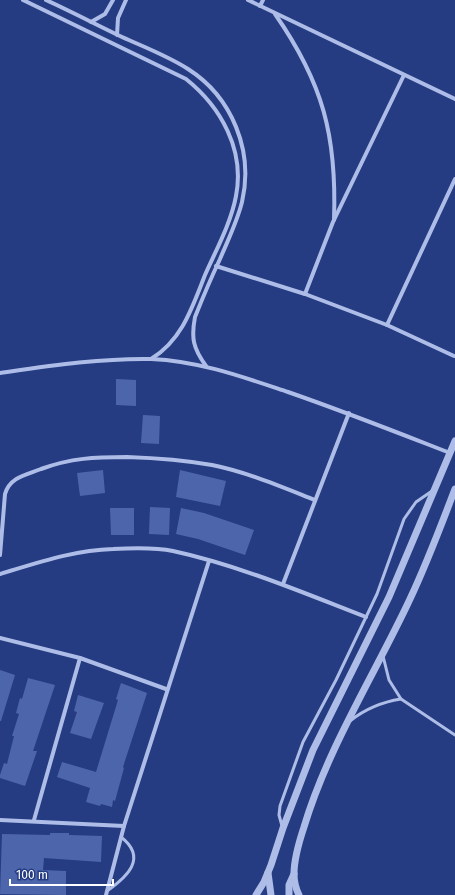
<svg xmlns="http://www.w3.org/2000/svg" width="455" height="895" font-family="'Fira Sans',sans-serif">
  <rect width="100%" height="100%" fill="#253c83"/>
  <!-- building -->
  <g fill="#4d66ab">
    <path d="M116,379L136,380V406L116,405Z"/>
    <path d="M143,415L160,416L159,444L141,443Z"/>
    <path d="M103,470L105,493L80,496L77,473Z"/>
    <path d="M180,470L226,481L220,506L176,497Z"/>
    <path d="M150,507L170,508L169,535L149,534Z"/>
    <path d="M110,508H134V535H111Z"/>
    <path d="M181,508L204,513L254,530L245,555L198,539L176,534Z"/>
    <path d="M0,670L15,675L1,721H0Z"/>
    <path d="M28,678L55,685L33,751H37L25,786L0,778V775L4,763L7,764L14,736H12L19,714L16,713L20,698L22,699Z"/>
    <path d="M121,683L147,693L123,767L124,768L115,801L113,800L112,807L101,804L100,806L86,802L90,788L57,777L62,762L96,772L118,700L116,699Z"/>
    <path d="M78,695L104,703L91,739L70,733L77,712L74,711Z"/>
    <path d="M50,833H69V835L102,836L101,862L44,858L43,870L66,871V895L0,894L2,834L50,835Z"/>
  </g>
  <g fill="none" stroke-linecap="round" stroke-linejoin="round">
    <!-- service -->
    <g stroke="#aebde7" stroke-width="3">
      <path d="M383,656L389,680L401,699L455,735"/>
      <path d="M350,721C365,709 382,702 401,699"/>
      <path d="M282,826L279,815L280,806L303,742L336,680L377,594L404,519L416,502L432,491"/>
      <path d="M107,891C127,877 148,858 121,837"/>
    </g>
    <!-- minor -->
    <g stroke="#aebde7" stroke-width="4">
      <path d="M23,0L186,79C221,107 245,150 236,196C231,223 216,250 205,275C192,308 182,340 151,359"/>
      <path d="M46,0C72,12 97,25 122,37C144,47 168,56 188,69C232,97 254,151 242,202C237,222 228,240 220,259C211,278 203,297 195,317C191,338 193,348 206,366"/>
      <path d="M248,0L455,99"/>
      <path d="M260,6L263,0"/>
      <path d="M275,14C323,83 337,136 334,220"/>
      <path d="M91,22L105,14L113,0"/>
      <path d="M117,35L118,18L126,0"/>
      <path d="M216,266L305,294L387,325L454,356"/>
      <path d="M305,294L333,222L404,75"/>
      <path d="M387,325L455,179"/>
      <path d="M0,373C49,366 102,358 151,359C199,361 243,377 288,392C343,411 396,432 450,453"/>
      <path d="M0,555L5,494C10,477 26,475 41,469C71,458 95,457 127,457C156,458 183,460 212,465C247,472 282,487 315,500"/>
      <path d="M0,574C37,563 74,550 113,549C132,548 154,547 173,551C238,565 304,593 366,617"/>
      <path d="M283,584L349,413"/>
      <path d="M0,638L80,658L166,689"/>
      <path d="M0,820L124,826"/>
      <path d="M34,820L80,658"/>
      <path d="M106,895L124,826L209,561"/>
    </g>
    <!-- tertiary -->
    <g stroke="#aebde7" stroke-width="7">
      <path d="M268,873L271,895"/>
      <path d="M256,895L264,882L271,865L283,828L313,750L389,597L455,441"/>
      <path d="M289,895V885L294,874"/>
      <path d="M299,895C296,889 294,882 294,874C294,858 299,842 304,827C328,747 375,674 410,599C427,563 441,526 455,489"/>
    </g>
  </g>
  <!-- scale -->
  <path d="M10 879v6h103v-6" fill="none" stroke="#ffffff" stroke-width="2"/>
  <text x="16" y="879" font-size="12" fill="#ffffff" stroke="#253c83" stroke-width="3" paint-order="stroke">100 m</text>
</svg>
